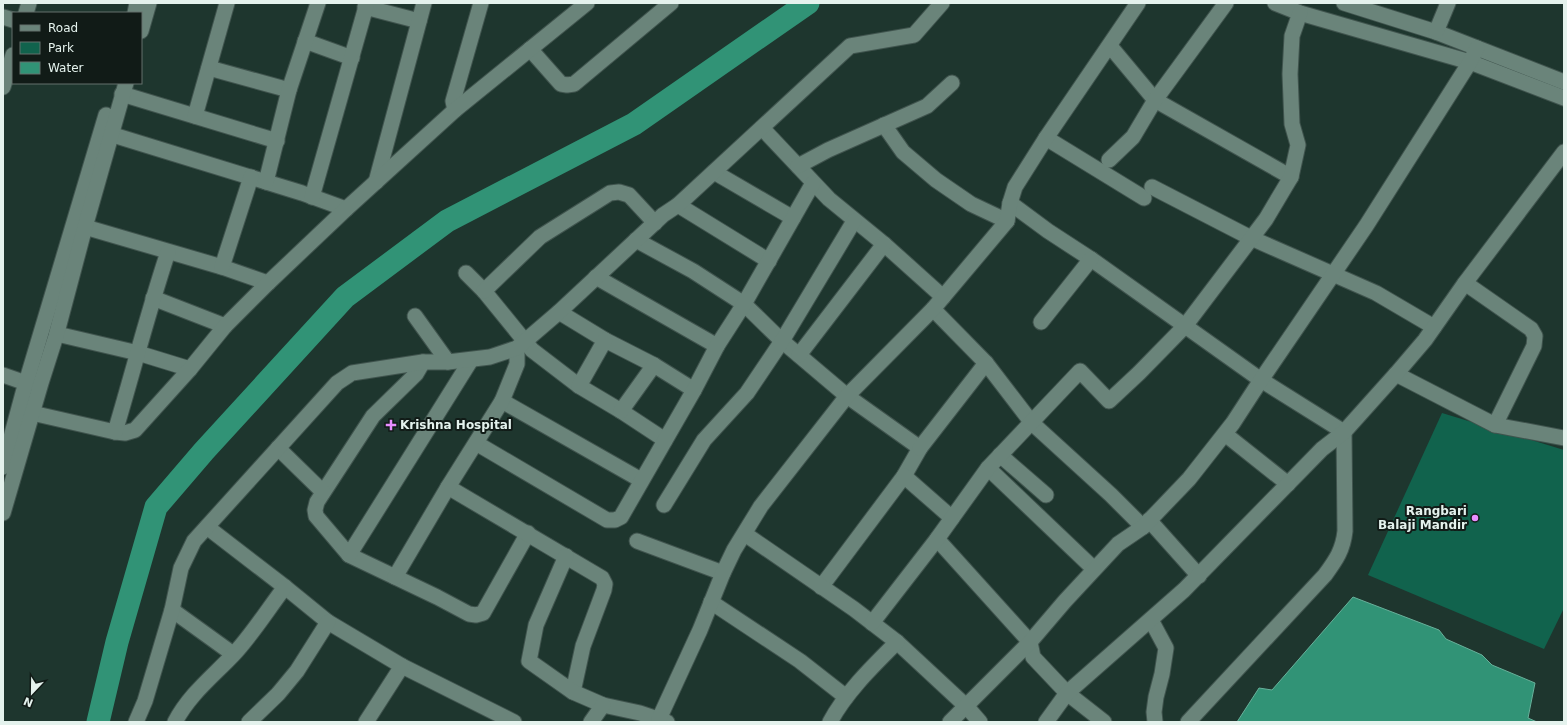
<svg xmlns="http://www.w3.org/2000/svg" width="1567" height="725" font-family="'DejaVu Sans',sans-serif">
  <rect width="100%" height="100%" fill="#1e362e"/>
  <!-- green -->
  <path fill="#11634d" d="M1442,413L1564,450V608L1544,649L1368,575Z"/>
  <!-- water -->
  <path fill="#319376" stroke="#67b09a" d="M1353,597L1439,630L1446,639L1482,655L1492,665L1535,683L1528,718L1537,722H1237L1259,688L1272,690Z"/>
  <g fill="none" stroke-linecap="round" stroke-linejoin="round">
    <!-- river -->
    <path stroke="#319376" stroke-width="23" d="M98,722L117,642L156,507L204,451L345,297L447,221L634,124L808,3"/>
    <defs>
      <g id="minor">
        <path d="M1275,3L1300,13L1470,62L1564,98"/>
        <path d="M1344,3L1436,32L1564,82"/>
        <path d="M365,7L419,21"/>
        <path d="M26,13L29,3"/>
        <path d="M135,13L137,3"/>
        <path d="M3,17L13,20"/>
        <path d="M141,31L149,3"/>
        <path d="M1436,32L1448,3"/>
        <path d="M305,41L352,58"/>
        <path d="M1110,46L1155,100L1291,177"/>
        <path d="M530,49L561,84L567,85L574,84L671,3"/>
        <path d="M209,68L289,90"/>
        <path d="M3,87L13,55"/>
        <path d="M122,94L277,141"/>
        <path d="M455,110L453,101L481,3"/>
        <path d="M195,116L227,3"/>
        <path d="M884,125L903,152L936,180L971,204L1007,221"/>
        <path d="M762,128L829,199L884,244L943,297"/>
        <path d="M110,134L302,193L346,209"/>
        <path d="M1046,138L1144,198"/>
        <path d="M1109,160L1133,137L1155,100L1226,3"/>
        <path d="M798,166L828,150L927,106L952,83"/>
        <path d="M714,172L793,218"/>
        <path d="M266,182L289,90L318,3"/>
        <path d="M376,182L424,3"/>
        <path d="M1152,187L1251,238L1376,293L1434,327"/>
        <path d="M312,197L367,3"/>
        <path d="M1010,203L1048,231L1091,259L1261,380L1344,432L1345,531C1343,550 1336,560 1325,575L1188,722"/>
        <path d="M678,205L769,261"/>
        <path d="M85,227L222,267L268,283"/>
        <path d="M636,240L693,271L744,304L782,341L847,396L920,448L904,476L821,587"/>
        <path d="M222,267L251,177"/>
        <path d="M466,273L484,291L532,350L579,386L621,411L665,440"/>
        <path d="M596,277L717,346"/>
        <path d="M1465,283L1531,329L1535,336L1534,346L1495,425"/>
        <path d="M484,291L540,237L610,193L619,192L629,195L655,223"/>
        <path d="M153,298L225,326"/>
        <path d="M933,309L986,363L1032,423L1111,495L1143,527"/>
        <path d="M559,312L605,340L654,365L694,390"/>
        <path d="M415,316L448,362"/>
        <path d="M1041,322L1091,259"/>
        <path d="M57,334L138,353L190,369"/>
        <path d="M799,355L884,244"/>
        <path d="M423,362L416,374L373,416L317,502L315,510L316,516L349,555L437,597L469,614L476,615L483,613L528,533"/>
        <path d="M1396,374L1495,425L1564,438"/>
        <path d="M3,375L26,383"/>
        <path d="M579,386L605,340"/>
        <path d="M502,401L641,480"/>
        <path d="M621,411L654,365"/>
        <path d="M32,413L115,432L125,433L135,430L190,369L225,326L268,283L346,209L455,110L587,3"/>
        <path d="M115,432C133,372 148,312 168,252"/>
        <path d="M1225,434L1288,484"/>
        <path d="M476,443L607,520H615L621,517L694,390L717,346L744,304L813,183"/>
        <path d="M278,448L323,492"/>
        <path d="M920,448L986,363"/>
        <path d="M1000,455L1046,495"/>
        <path d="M3,467L23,393L106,115"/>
        <path d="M988,468L1094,569"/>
        <path d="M904,476L952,518"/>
        <path d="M448,487L602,578L605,584L604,590L583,646L573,692"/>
        <path d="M664,505L704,440L747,393L782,341L854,221"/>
        <path d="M3,513L41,383L56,336L85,227L126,83"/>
        <path d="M1149,520L1199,576"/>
        <path d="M207,527L285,587L328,622L402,666L514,722"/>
        <path d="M745,534L854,609L897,642L967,707L980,722"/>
        <path d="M937,539L1030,642L1033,657L1067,693L1104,722"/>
        <path d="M637,541L723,573"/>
        <path d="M349,555L471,360"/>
        <path d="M566,556L536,625L529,661L573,692L603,705L640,713L667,722"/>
        <path d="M395,577L448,487L502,401L517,364V348"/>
        <path d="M711,602L800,661L846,697"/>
        <path d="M172,610L233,654"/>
        <path d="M1151,620L1166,648L1162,674L1156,697L1154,712L1155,722"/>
        <path d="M872,623L937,539L988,468L1080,371L1109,401L1139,373L1185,326L1266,219L1291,177L1298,145L1292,124L1290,74L1292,36L1300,13"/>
        <path d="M659,719L700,630L723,573L734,550L761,506L847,396L933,309L1007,221L1010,203L1015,187L1046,138L1138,3"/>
        <path d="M136,722L145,701L172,610L181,568L194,541L337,383L352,373L423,362H448L490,357L517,348L559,312L663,215L678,205L850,46L914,35L942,3"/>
        <path d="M175,722C189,695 212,677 233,655C252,635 268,609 285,587"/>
        <path d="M249,722L278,694L297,671L328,622"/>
        <path d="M366,722L402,666"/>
        <path d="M591,722L603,705"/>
        <path d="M830,722C846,692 873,666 897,642"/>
        <path d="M950,722L1030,642L1065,601L1118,544L1143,527L1189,479L1233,423L1261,380L1366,226L1470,62L1477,48"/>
        <path d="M1046,722L1067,693L1184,590L1322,449L1344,432L1396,374L1425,340L1465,283L1564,152"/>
      </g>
    </defs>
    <!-- minor casing -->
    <use href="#minor" stroke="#40544e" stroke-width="17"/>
    <!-- minor -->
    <use href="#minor" stroke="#6a847a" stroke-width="15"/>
  </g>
  <!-- markers -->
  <g fill="#e88eff" stroke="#111b17" stroke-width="1.5">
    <path d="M389 419h4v4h4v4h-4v4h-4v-4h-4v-4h4z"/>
    <circle cx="1475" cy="518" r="4"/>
  </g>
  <g text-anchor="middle" stroke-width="4" stroke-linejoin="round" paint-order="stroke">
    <!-- poi labels -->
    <g font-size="12" font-weight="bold" fill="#e4f2ed" stroke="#111b17" text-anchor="start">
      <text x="400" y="429">Krishna Hospital</text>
      <text x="1467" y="515" text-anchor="end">Rangbari<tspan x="1467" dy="14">Balaji Mandir</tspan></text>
    </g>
  </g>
  <!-- border -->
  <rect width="1567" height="725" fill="none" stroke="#e4f2ed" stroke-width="8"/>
  <!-- legend -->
  <rect x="12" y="12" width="130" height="72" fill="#111b17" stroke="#65716d"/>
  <rect x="20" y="25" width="20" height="6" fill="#6a847a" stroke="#65716d"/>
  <text x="48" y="32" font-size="12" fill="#e4f2ed">Road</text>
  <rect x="20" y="42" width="20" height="12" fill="#11634d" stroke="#65716d"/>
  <text x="48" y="52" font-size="12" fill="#e4f2ed">Park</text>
  <rect x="20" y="62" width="20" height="12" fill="#319376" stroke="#65716d"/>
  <text x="48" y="72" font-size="12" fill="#e4f2ed">Water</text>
  <!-- north arrow -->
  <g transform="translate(32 693) rotate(202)" stroke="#111b17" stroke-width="3" paint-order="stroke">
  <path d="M0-3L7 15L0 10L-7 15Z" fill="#e4f2ed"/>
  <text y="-6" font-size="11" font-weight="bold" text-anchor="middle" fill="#e4f2ed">N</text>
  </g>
</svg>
